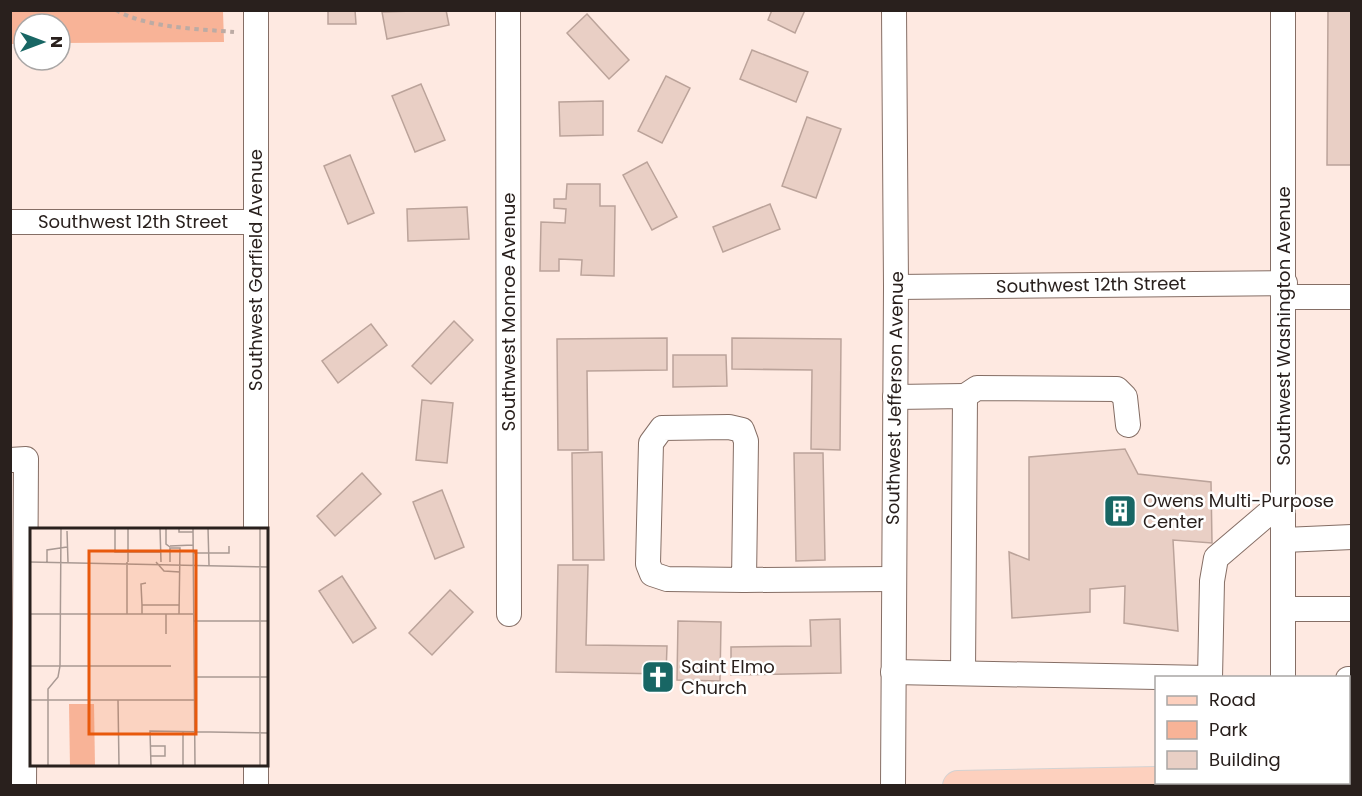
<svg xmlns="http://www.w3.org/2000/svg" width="1362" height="796" font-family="Poppins,sans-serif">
  <rect width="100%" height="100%" fill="#fee9e1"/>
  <!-- green -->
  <path fill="#f8b397" d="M10,11H223L224,42L60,43V24H24V44H11Z"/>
  <!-- building -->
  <g fill="#e9cfc5" stroke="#bba39a" stroke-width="1.5">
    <path d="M328,10H355L356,24H328Z"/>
    <path d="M446,10L449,25L387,39L382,12Z"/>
    <path d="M772,10H805L795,33L768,20Z"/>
    <path d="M1328,10H1352V165H1327Z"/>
    <path d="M587,14L629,60L609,79L567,33Z"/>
    <path d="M752,50L808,72L796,102L740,79Z"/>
    <path d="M666,76L690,88L662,143L638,131Z"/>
    <path d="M421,84L445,140L415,152L392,96Z"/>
    <path d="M603,101V135L560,136L559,102Z"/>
    <path d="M807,117L841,129L816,198L782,186Z"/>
    <path d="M350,155L374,213L348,224L324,166Z"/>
    <path d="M647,162L677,217L652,230L623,175Z"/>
    <path d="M567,184H600V206H615L614,276L581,275L582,260L559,259V271H540L541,222L565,223L566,209L554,208V199H566Z"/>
    <path d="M770,204L780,229L723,252L713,227Z"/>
    <path d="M467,207L469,239L408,241L407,209Z"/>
    <path d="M454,321L473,340L431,384L412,366Z"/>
    <path d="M371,324L387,345L338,383L322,361Z"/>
    <path d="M667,338V370L587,371L588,450H558L557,339Z"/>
    <path d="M732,338L841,339L840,450L811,449L812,370L732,369Z"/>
    <path d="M673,355H726L727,386L673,387Z"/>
    <path d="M422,400L453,403L447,463L416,460Z"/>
    <path d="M1125,449L1138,474L1211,482L1212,543L1173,540L1178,631L1124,623L1125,586L1090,589V612L1012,618L1009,552L1029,560V457Z"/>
    <path d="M602,452L604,560H573L572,453Z"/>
    <path d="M794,453H823L825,560L796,561Z"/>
    <path d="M362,473L381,494L335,536L317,516Z"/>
    <path d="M442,490L464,547L435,559L413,502Z"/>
    <path d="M558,565H588L586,645L667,646L666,674L556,672Z"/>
    <path d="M342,576L376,628L353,643L319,591Z"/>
    <path d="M450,590L473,612L432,655L409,633Z"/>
    <path d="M840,619L841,673L731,675V647L811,646L810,620Z"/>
    <path d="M678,621L721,622L720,681L677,680Z"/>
  </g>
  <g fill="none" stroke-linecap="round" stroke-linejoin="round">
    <defs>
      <g id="minor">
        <path d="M508,10L509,614"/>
        <path d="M10,222H256"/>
        <path d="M896,287L1285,283"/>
        <path d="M1285,297H1352"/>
        <path d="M965,396L977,388L1117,389L1125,397L1128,425"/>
        <path d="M895,397L965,396L963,673"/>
        <path d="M729,427L742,430L746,441L744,580L667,579L652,574L648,564L651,443L662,428Z"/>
        <path d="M10,460L26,459L24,786"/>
        <path d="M256,529V10"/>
        <path d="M1284,540L1352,537"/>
        <path d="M744,580L893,579"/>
        <path d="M1283,609H1352"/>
        <path d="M893,672L1208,678"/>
        <path d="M1210,678L1212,581L1216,558L1284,500"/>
        <path d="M1283,678V10"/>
        <path d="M1348,679H1352"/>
        <path d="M256,786V764"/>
        <path d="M893,786L896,287L894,10"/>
        <path d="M1267,786V782"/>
      </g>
      <g id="major">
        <path d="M1348,779H1352"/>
        <path d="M958,786L1156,782"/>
      </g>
    </defs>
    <!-- minor casing -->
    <use href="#minor" stroke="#856e65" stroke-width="26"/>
    <!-- major casing -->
    <use href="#major" stroke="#d4d2d2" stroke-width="32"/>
    <!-- path -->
    <path stroke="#bcaba4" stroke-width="4" stroke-dasharray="4.5 4.5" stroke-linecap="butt" d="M116,10C146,28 199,29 234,32"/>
    <!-- minor -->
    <use href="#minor" stroke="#fff" stroke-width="24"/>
    <!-- major -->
    <use href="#major" stroke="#fdd0be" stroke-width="30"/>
  </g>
  <!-- icons -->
  <defs>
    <symbol id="building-square" viewBox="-11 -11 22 22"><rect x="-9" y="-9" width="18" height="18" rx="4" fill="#186664" stroke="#fff"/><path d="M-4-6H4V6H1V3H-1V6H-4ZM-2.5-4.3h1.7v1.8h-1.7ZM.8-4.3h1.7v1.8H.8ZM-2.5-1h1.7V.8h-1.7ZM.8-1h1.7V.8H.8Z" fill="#fff"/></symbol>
    <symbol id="church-square" viewBox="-11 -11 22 22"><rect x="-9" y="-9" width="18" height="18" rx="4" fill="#186664" stroke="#fff"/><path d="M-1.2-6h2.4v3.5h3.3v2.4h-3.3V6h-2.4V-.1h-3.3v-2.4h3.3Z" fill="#fff"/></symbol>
  </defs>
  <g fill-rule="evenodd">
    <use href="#building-square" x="1101" y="492" width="38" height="38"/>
    <use href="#church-square" x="639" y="658" width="38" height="38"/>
  </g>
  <g text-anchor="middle" stroke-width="5" stroke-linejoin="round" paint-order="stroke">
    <!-- street labels -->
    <g font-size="18" fill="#29201d" stroke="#fff">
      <text x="133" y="228">Southwest 12th Street</text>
      <text transform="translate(256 270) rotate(-90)" y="6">Southwest Garfield Avenue</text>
      <text transform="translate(1091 285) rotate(-1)" y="6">Southwest 12th Street</text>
      <text transform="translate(509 312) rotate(-90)" y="6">Southwest Monroe Avenue</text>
      <text transform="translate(1284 326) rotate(-90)" y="6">Southwest Washington Avenue</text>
      <text transform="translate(895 398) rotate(-89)" y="6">Southwest Jefferson Avenue</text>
    </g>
    <!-- poi labels -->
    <g font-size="18" fill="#29201d" stroke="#fff" text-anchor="start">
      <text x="1143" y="507">Owens Multi-Purpose<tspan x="1143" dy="21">Center</tspan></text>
      <text x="681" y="673">Saint Elmo<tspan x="681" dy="21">Church</tspan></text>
    </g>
  </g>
  <!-- overview -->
  <g transform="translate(30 528)">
    <rect width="238" height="238" fill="#fee9e1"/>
    <path d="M39,176H64L65,238H40Z" fill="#f8b397"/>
    <path fill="none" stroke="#a99993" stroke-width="1.5" d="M85,0V24H131M98,0V34M130,0L131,34M136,0V16L140,19M149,0V4H163M163,0L165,238M178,0L179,37M37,3L38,34M140,18L163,17M163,25H199V18M0,34L239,39M17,34V22L37,19M97,34V86M126,34L134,43L150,44M140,34V20H150L149,86M112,77L111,56L116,55M0,86H164M112,86V77H149M136,86V106M164,93H239M0,138H141M165,149H239M0,172H164M88,172L89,238M153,203V238M121,218H135V228H121M18,238V161L28,149L30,138L31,0M121,238L120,203L239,205M230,238V0"/>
    <path fill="#e8590c" fill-opacity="0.15" stroke="#e8590c" stroke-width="3" d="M59,23H166V206H59Z"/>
    <rect width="238" height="238" fill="none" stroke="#29201d" stroke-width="3"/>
  </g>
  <!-- border -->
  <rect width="1362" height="796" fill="none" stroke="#29201d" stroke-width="24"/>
  <!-- legend -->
  <rect x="1155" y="676" width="195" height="108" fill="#ffffff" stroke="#a9a6a5" stroke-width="1.5"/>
  <rect x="1167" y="696" width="30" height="9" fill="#fdd0be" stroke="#a9a6a5" stroke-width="1.5"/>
  <text x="1209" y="706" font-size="18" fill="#29201d">Road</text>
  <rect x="1167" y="721" width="30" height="18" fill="#f8b397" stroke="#a9a6a5" stroke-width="1.5"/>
  <text x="1209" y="736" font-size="18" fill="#29201d">Park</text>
  <rect x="1167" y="751" width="30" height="18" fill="#e9cfc5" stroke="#a9a6a5" stroke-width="1.5"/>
  <text x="1209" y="766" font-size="18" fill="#29201d">Building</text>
  <!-- north arrow -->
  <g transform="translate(42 42) rotate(90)"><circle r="28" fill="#ffffff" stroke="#a9a6a5" stroke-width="1.5"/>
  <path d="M0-4.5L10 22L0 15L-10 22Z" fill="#186664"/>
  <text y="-9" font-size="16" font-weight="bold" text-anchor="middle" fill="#29201d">N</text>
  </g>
</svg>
